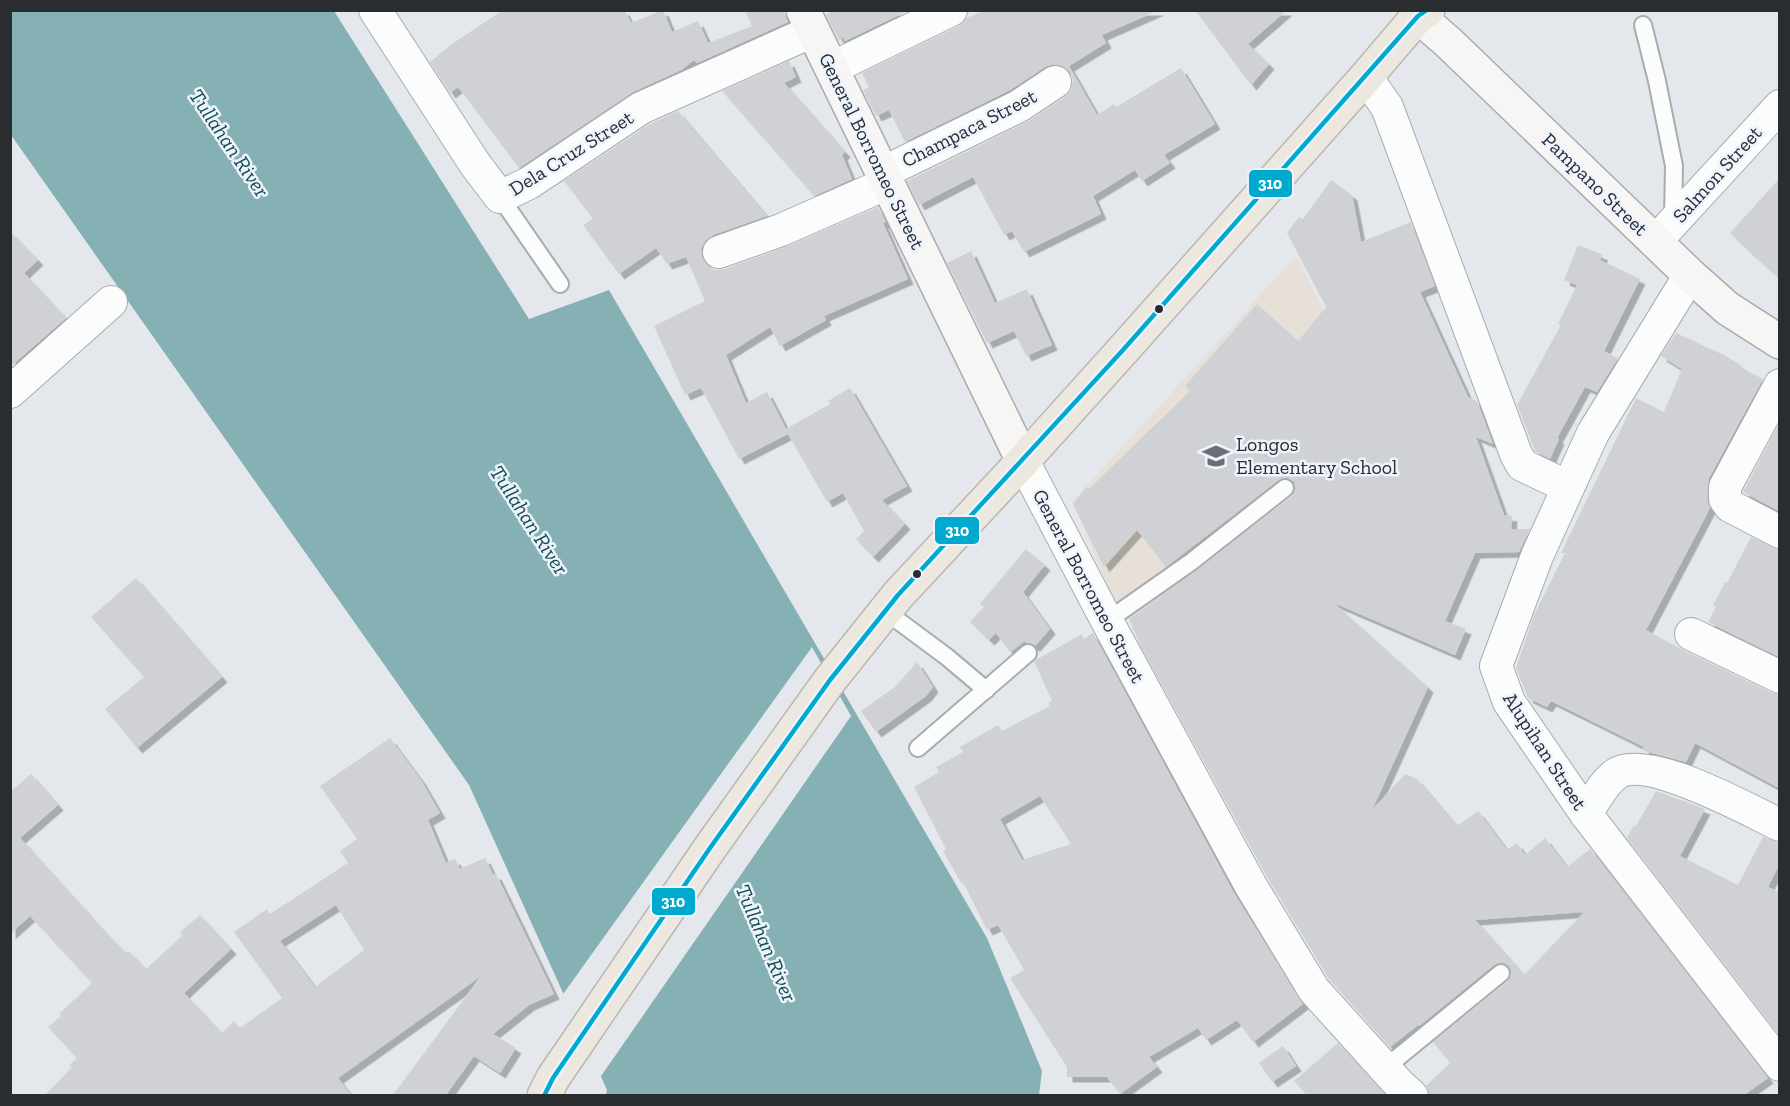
<svg xmlns="http://www.w3.org/2000/svg" width="1790" height="1106" font-family="'Zilla Slab',serif">
  <defs>
    <filter id="shadow"><feDropShadow dx="5.5" dy="5.5" stdDeviation="0" flood-color="#0004"/></filter>
  </defs>
  <rect width="100%" height="100%" fill="#e4e8ed"/>
  <!-- education -->
  <path fill="#e7e0d8" d="M1296,256L1377,411L1118,610L1072,502Z"/>
  <!-- water -->
  <path fill="#86b1b4" d="M10,11H334L529,319L609,290L987,938L1042,1071L1039,1095H606L607,1090L469,785L11,135Z"/>
  <!-- pier -->
  <path fill="#e4e8ed" d="M812,647L851,716L599,1079L561,997Z"/>
  <!-- building -->
  <g fill="#d0d1d4" fill-rule="evenodd" filter="url(#shadow)">
    <path d="M503,10H624L631,23L663,10L672,32L698,21L708,43L752,26L745,10H783L788,22L697,63L694,60L681,70L633,92L519,168L458,87L450,93L430,62L452,44Z"/>
    <path d="M829,10H909L845,41L843,37L839,40L826,15L830,12Z"/>
    <path d="M985,10H1159L1102,35L1106,43L1069,66L1097,115L1114,104L1116,107L1181,68L1215,124L1164,155L1170,163L1142,181L1135,170L1093,196L1101,214L1024,252L1012,231L1004,235L973,177L919,205L907,181L1027,122L1065,97L1071,89L1073,80L1070,72L1062,66L1053,64L1045,67L1010,90L905,142L889,110L876,116L863,90L869,87L862,73L959,26L967,18Z"/>
    <path d="M1195,10H1287L1248,44L1269,64L1251,85Z"/>
    <path d="M789,61L796,77L784,83L845,152L842,155L852,179L814,196L722,91Z"/>
    <path d="M678,111L767,216L713,235L706,240L701,248L702,257L708,266L716,270L725,269L788,246L878,207L886,222L883,223L908,279L824,316L826,320L780,346L770,327L726,355L746,403L767,392L786,429L830,404L828,401L850,388L907,486L882,500L905,524L873,557L856,539L864,531L843,493L827,502L788,434L739,459L701,388L685,395L654,326L705,301L686,257L667,264L656,248L619,274L583,225L593,219L564,181L650,124Z"/>
    <path d="M1779,179V278L1730,233Z"/>
    <path d="M1331,180L1352,195L1361,242L1411,222L1435,286L1420,292L1468,397L1477,401L1493,444L1476,437L1504,515L1512,516L1511,529H1530L1519,552L1475,553L1445,621L1466,629L1455,655L1334,603L1428,687L1372,810L1405,774L1417,779L1457,826L1478,811L1507,850L1517,843L1525,855L1545,838L1567,867L1590,849L1768,1078L1744,1095H1429L1426,1086L1450,1063L1433,1042L1508,981L1511,976L1509,967L1504,963L1494,965L1419,1026L1418,1025L1390,1047L1329,979L1267,877L1141,647L1129,619L1197,570L1292,496L1295,491L1294,482L1288,478L1279,480L1166,567L1137,530L1104,567L1073,504L1086,487L1089,489L1190,391L1185,386L1257,304L1298,341L1326,307L1287,233L1299,217L1303,219ZM1584,912L1524,975L1475,920Z"/>
    <path d="M10,231L38,260L24,273L66,318L10,367Z"/>
    <path d="M1578,245L1603,255L1600,260L1640,279L1604,351L1618,358L1597,392L1585,387L1557,438L1559,439L1550,459L1535,451L1517,405L1561,325L1558,324L1577,285L1564,280Z"/>
    <path d="M971,251L995,303L1027,289L1052,345L1026,356L1014,331L987,343L947,263Z"/>
    <path d="M1676,333L1724,355L1742,366L1741,368L1763,379L1709,478L1707,499L1710,508L1646,630L1683,650L1772,693L1779,695V788L1695,743L1686,762L1652,753L1643,749L1644,747L1551,701L1547,707L1528,698L1516,668L1534,615L1565,553H1561L1636,398L1664,412L1682,369L1661,356Z"/>
    <path d="M1779,424V511L1743,492Z"/>
    <path d="M1751,537L1779,550V657L1708,622L1716,607L1713,606L1725,582L1727,583Z"/>
    <path d="M1026,549L1045,565L1023,592L1050,629L1035,646L1026,643L1025,641L1010,652L996,633L989,640L970,622L984,607L980,604Z"/>
    <path d="M136,578L222,677L137,748L105,709L144,677L91,617Z"/>
    <path d="M1093,633L1235,895L1303,1004L1253,1042L1237,1020L1206,1040L1198,1028L1149,1057L1157,1067L1120,1094L1107,1077H1067V1067L1010,978L1024,970L998,925L987,930L963,882L961,883L943,851L946,849L914,787L939,772L936,767L963,752L960,747L998,725L1002,731L1050,706L1048,703L1052,701L1034,661L1082,634L1084,639ZM1040,796L1071,844L1022,860L1000,819Z"/>
    <path d="M917,662L933,687L926,696L876,732L861,711L895,687Z"/>
    <path d="M390,738L421,780L440,813L428,820L446,863L455,859L460,869L485,858L493,875L496,874L554,994L529,1005L493,1034L516,1048L500,1073L474,1056L446,1095H393L481,976L338,1078L351,1095H45L72,1067L69,1065L77,1058L48,1027L61,1016L59,1014L92,983L30,916L10,934V792L31,774L58,805L20,838L104,931L126,953L129,951L146,969L183,935L180,932L200,915L231,949L184,993L222,1033L234,1021L240,1028L282,998L234,932L267,909L270,914L348,863L340,851L357,839L320,786ZM336,905L364,950L315,987L280,941Z"/>
    <path d="M1656,791L1705,809L1680,856L1738,885L1763,837L1779,843V865L1768,887L1779,892V1035L1627,838L1634,825L1636,826Z"/>
    <path d="M1338,1043L1385,1095H1307L1294,1081Z"/>
    <path d="M1283,1046L1296,1066L1272,1082L1259,1063Z"/>
  </g>
  <g fill="none" stroke-linecap="round" stroke-linejoin="round">
    <defs>
      <g id="lane">
        <path d="M1643,25L1657,81L1674,166L1673,219"/>
        <path d="M500,197L560,284"/>
        <path d="M885,611L947,657L986,690"/>
        <path d="M1107,621L1191,562L1285,488"/>
        <path d="M918,748L1028,653"/>
        <path d="M1385,1068L1501,973"/>
      </g>
      <g id="street">
        <path d="M375,10L475,164L500,197L529,183L641,108L813,31"/>
        <path d="M832,68L951,10"/>
        <path d="M1366,77L1387,107L1516,454L1522,465L1568,487"/>
        <path d="M882,173L1019,106L1055,82"/>
        <path d="M1655,242L1780,106"/>
        <path d="M719,252L781,230L888,183"/>
        <path d="M1690,275L1593,433L1537,556L1496,666L1509,702L1586,814L1780,1065"/>
        <path d="M1780,385L1725,487V499L1730,506L1780,532"/>
        <path d="M10,392L111,302"/>
        <path d="M1023,461L1107,621L1251,886L1314,990L1399,1084L1412,1096"/>
        <path d="M1691,634L1780,677"/>
        <path d="M1586,814C1594,802 1603,783 1616,774C1647,753 1748,810 1780,825"/>
      </g>
      <g id="secondary">
        <path d="M803,10L1023,461"/>
        <path d="M1418,16L1449,43L1690,275L1727,308L1780,342"/>
      </g>
      <path id="highway" d="M544,1096L553,1078L710,848L830,680L898,595L1023,461L1123,350L1366,77L1418,16L1428,10"/>
    </defs>
    <!-- lane casing -->
    <use href="#lane" stroke="#a9acaf" stroke-width="20"/>
    <!-- street casing -->
    <use href="#street" stroke="#a9acaf" stroke-width="34"/>
    <!-- secondary casing -->
    <use href="#secondary" stroke="#a9acaf" stroke-width="36"/>
    <!-- highway casing -->
    <use href="#highway" stroke="#bbb6b0" stroke-width="36"/>
    <!-- lane -->
    <use href="#lane" stroke="#fbfcfc" stroke-width="16"/>
    <!-- street -->
    <use href="#street" stroke="#fbfcfc" stroke-width="32"/>
    <!-- secondary -->
    <use href="#secondary" stroke="#f7f6f4" stroke-width="33"/>
    <!-- highway -->
    <use href="#highway" stroke="#ece7df" stroke-width="33"/>
    <defs>
      <path id="bus-1" d="M544,1096L553,1078L710,848L830,680L898,595L1123,350L1418,16L1427,10"/>
    </defs>
    <!-- bus-1 casing -->
    <use href="#bus-1" stroke="#edf4fe" stroke-width="9"/>
    <!-- bus-1 -->
    <use href="#bus-1" stroke="#00a9ce" stroke-width="4.5"/>
  </g>
  <!-- icons -->
  <defs>
    <symbol id="school-bare" viewBox="-9 -9 18 18"><path d="M0-5L7-2L0 1L-7-2ZM-4 1L0 2.5L4 1V4Q0 6-4 4Z" fill="#6b6e72" stroke="#edf4fe" stroke-width="2.5" paint-order="stroke"/></symbol>
  </defs>
  <g fill-rule="evenodd">
    <use href="#school-bare" x="1197" y="437" width="38" height="38"/>
  </g>
  <!-- markers -->
  <g fill="#2a2d30" stroke="#edf4fe" stroke-width="2">
    <circle cx="1159" cy="309" r="5"/>
    <circle cx="917" cy="574" r="5"/>
  </g>
  <g text-anchor="middle" stroke-width="5" stroke-linejoin="round" paint-order="stroke">
    <!-- street labels -->
    <g font-size="20" fill="#2a2d30" stroke="#edf4fe">
      <text transform="translate(969 128) rotate(-27)" y="7">Champaca Street</text>
      <text transform="translate(872 151) rotate(64)" y="7">General Borromeo Street</text>
      <text transform="translate(571 153) rotate(-32)" y="7">Dela Cruz Street</text>
      <text transform="translate(1717 174) rotate(-48)" y="7">Salmon Street</text>
      <text transform="translate(1595 184) rotate(44)" y="7">Pampano Street</text>
      <text transform="translate(1089 586) rotate(62)" y="7">General Borromeo Street</text>
      <text transform="translate(1545 751) rotate(57)" y="7">Alupihan Street</text>
    </g>
    <!-- poi labels -->
    <g font-size="20" fill="#2a2d30" stroke="#edf4fe" text-anchor="start">
      <text x="1236" y="451">Longos<tspan x="1236" dy="23">Elementary School</tspan></text>
    </g>
    <!-- water labels -->
    <g font-size="21" font-style="italic" fill="#164b4d" stroke="#edf4fe">
      <text transform="translate(229 143) rotate(56)" y="7">Tullahan River</text>
      <text transform="translate(529 520) rotate(57)" y="7">Tullahan River</text>
      <text transform="translate(766 943) rotate(67)" y="7">Tullahan River</text>
    </g>
  </g>
  <g stroke="#edf4fe" stroke-width="2">
    <rect x="1248" y="169" width="45" height="29" rx="6" fill="#00a9ce"/>
    <rect x="934" y="516" width="46" height="29" rx="6" fill="#00a9ce"/>
    <rect x="651" y="887" width="45" height="29" rx="6" fill="#00a9ce"/>
  </g>
  <g font-size="16" text-anchor="middle" font-weight="bold" fill="#fff">
    <text x="1270" y="189">310</text>
    <text x="957" y="536">310</text>
    <text x="673" y="907">310</text>
  </g>
  <!-- border -->
  <rect width="1790" height="1106" fill="none" stroke="#2a2d30" stroke-width="24"/>
</svg>
